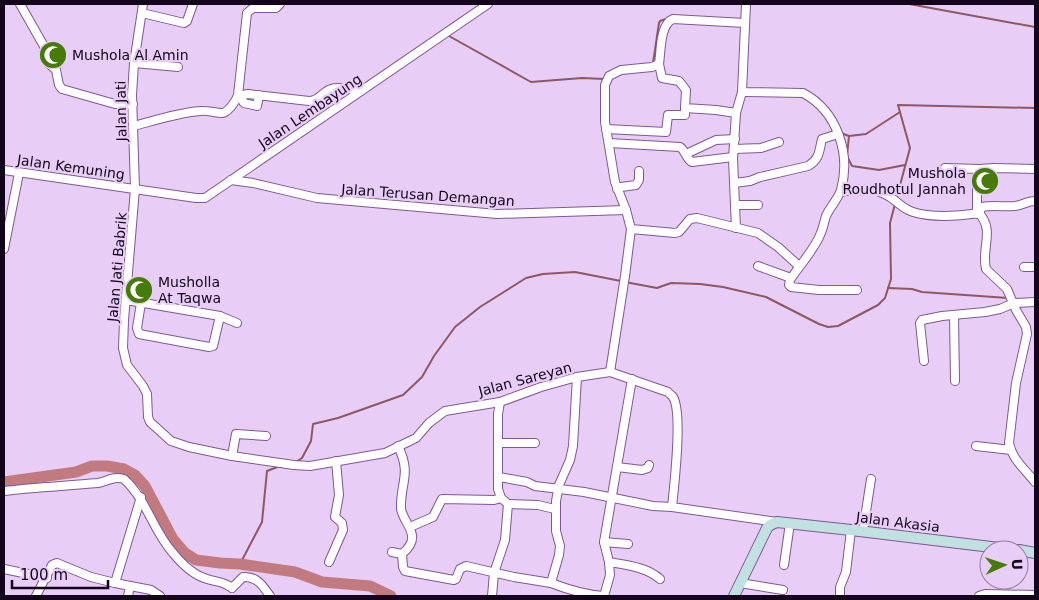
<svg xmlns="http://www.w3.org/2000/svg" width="1039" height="600" font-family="'DejaVu Sans',sans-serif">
  <rect width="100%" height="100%" fill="#e8cef7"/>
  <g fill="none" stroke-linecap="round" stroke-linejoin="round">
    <!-- stream -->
    <g stroke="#8e5762" stroke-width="2">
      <path d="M909,4L1035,27"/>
      <path d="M449,36L531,82L582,78L605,79"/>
      <path d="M653,63L659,23L660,21L666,19"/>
      <path d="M841,133L849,136L847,156L852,166L879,170L905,165"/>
      <path d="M849,136L866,134L900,112"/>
      <path d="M896,200L910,148L898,105L1035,108"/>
      <path d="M625,282L657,288L671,283L700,284L723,287L766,297L819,324L828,327L838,326L878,305L885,298L891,279L890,223L895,204"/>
      <path d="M888,288L912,289L922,292L1008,298"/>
      <path d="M296,462L302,458L311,441L313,424L338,418L403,395L422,377L434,356L455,327L480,307L526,278L543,274L575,272L621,281"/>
      <path d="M240,564L262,522L267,471L280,466"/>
    </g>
    <!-- river -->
    <path stroke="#c27a81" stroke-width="11" d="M4,482L76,472L92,466H107L124,469L135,475L145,486L173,539L185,553L196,560L220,563L240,564L295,572L322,582L370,586L391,596"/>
    <defs>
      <g id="street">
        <path d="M20,4L45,48L48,63L56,70L59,85L62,89L115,104H133"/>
        <path d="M143,4L134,63L132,95L135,189L124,320L123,348L127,365L143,386L147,394L148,417L150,422L171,441L189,447L232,456L294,465L310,466L385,453L416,438L429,423L445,411L500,402L541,387L577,377L610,372L668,392C669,394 672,395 673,397C683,413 674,487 672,507L777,522"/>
        <path d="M746,4L742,92L803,93C837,111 851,153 841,190C838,199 830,207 826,216C824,222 823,229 820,235C814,250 799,266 790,280L789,285L791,287L819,290H857"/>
        <path d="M142,13L184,23L187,21L193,4"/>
        <path d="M134,63L178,67"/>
        <path d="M659,64L662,78L679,81L686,90L685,108L716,110L736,113L742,92"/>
        <path d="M259,95L257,106L244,103L242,100L243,95L248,94L309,101C319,101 322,92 331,89C340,86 352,90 361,91"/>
        <path d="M134,126C156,120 177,113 200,111C207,110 221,114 223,113C229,111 236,101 238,95L247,13L253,8H276L280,4"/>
        <path d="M606,129L666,132L668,115H685V108"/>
        <path d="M609,143L680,147C686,151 686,159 692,162L733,157"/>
        <path d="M734,149L761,148L779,142"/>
        <path d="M686,154L716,140L735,139"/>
        <path d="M945,168L980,169"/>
        <path d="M4,170L196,198H205L488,4"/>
        <path d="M231,180L253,183L317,198L497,214L626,210"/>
        <path d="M734,183L750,181L760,177L808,166C820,159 819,151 822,139L838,134"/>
        <path d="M617,189L621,187L636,185L639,180V171"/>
        <path d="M841,192C858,189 875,187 890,197C898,202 903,209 913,212C932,218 959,216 979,213C995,231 981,248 986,269L1007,289L1016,310L1026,327L1027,334L1016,383L1009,443C1013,461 1025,469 1035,482"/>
        <path d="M736,205H758"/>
        <path d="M979,213L982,207C993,205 1004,207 1015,206C1023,205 1027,201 1035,201"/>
        <path d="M977,214V173L980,169L993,168L1035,169"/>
        <path d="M736,228L733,159L736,113"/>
        <path d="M631,229L675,233L679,232L690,219L697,218L758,233L778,247L799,266"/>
        <path d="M4,249L19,173"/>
        <path d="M758,266L791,278"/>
        <path d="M1024,267H1035"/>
        <path d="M126,300L220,316L237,323"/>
        <path d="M141,303L137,328L139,334L209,347L213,346L220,316"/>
        <path d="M954,315L955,381"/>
        <path d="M924,361L920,323L922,320L942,316L985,312L1000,309L1014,303L1035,302"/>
        <path d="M610,372L625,276L631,229L626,210L615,182L605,122V85L609,76L621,70L652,67L659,64C661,51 660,24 673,19L745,23"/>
        <path d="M632,379L604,542L609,562C626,565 647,567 660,579"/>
        <path d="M499,443H535"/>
        <path d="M398,446C412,475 400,482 401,509C404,525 424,536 402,554L403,567L405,571L454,580L456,579L460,569L466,566L514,577L551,583L559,555L560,546L556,531V501L559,485L570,460L573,446L577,377"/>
        <path d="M976,446L1011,450"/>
        <path d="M232,456L236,434L266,436"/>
        <path d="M617,467L642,470L648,468L649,465"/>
        <path d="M499,477L527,482L535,486L584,492L653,506L672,507"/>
        <path d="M4,491C35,487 66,486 98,483C108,481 113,476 124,479C147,500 153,531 173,553C182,564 193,575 207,579C216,582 224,581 232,588"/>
        <path d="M508,504L538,505L555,509"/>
        <path d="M410,527L433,517L442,499L494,500L501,498"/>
        <path d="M863,531L871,479"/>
        <path d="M604,542L628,544"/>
        <path d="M392,552L402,554"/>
        <path d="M329,562L343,530L342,523L335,517L339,495L336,461"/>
        <path d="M784,565L790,523"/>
        <path d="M4,569L47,578"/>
        <path d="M115,583L141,497"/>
        <path d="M551,583C569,590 585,595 604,596L610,575L609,562"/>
        <path d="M740,583L783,590"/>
        <path d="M232,588L243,577C257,576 263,586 270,596"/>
        <path d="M36,596L52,565L57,563L91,577L115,583L151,590L160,596"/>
        <path d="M128,596L130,586"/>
        <path d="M492,596L494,573L505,540L508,504L501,498L498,489V414L500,402"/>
        <path d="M840,596V587L846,572L851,530"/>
        <path d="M979,596L985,594L1035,595"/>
      </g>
      <g id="secondary">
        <path d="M1019,550L1035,553"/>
        <path d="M734,596L767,528L770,525L777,522L851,530L1016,550"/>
      </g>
    </defs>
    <!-- street casing -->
    <use href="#street" stroke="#7f5795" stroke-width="10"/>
    <!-- secondary casing -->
    <use href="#secondary" stroke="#7f5795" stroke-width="12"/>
    <!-- street -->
    <use href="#street" stroke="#fff" stroke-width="8"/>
    <!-- secondary -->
    <use href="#secondary" stroke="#c1e0e0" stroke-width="10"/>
  </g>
  <!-- icons -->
  <defs>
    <symbol id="mosque-disc" viewBox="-11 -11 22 22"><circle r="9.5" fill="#467a0b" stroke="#e8cef7"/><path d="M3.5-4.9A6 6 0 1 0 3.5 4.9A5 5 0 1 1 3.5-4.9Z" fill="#fff"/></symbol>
  </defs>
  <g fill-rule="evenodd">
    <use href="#mosque-disc" x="37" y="39" width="32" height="32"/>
    <use href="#mosque-disc" x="969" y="165" width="32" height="32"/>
    <use href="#mosque-disc" x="123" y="274" width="32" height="32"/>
  </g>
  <g text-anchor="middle" stroke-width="4.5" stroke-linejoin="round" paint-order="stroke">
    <!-- poi labels -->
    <g font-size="14" fill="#13041b" stroke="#e8cef7" text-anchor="start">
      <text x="72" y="60">Mushola Al Amin</text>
      <text x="966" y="178" text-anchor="end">Mushola<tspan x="966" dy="16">Roudhotul Jannah</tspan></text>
      <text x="158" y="287">Musholla<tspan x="158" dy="16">At Taqwa</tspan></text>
    </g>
    <!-- street labels -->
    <g font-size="14" fill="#13041b" stroke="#e8cef7">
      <text transform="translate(121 111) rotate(-91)" y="5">Jalan Jati</text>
      <text transform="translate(310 111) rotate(-34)" y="5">Jalan Lembayung</text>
      <text transform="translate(71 167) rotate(8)" y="5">Jalan Kemuning</text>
      <text transform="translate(428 195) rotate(4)" y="5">Jalan Terusan Demangan</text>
      <text transform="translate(117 267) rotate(-85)" y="5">Jalan Jati Babrik</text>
      <text transform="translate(525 379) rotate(-15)" y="5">Jalan Sareyan</text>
      <text transform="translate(898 522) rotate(7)" y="5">Jalan Akasia</text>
    </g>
  </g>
  <!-- border -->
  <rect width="1039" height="600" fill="none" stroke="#13041b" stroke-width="10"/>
  <!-- north arrow -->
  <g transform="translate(1004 565) rotate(87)"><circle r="24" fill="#e8cef7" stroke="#937d9f"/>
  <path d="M0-4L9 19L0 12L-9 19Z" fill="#467a0b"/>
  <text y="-8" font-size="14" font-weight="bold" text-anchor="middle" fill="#13041b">U</text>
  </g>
  <!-- scale -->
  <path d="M12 580v8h96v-8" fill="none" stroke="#13041b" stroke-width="2.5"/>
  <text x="20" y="580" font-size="15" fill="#13041b" stroke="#e8cef7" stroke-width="4" paint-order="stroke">100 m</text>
</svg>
